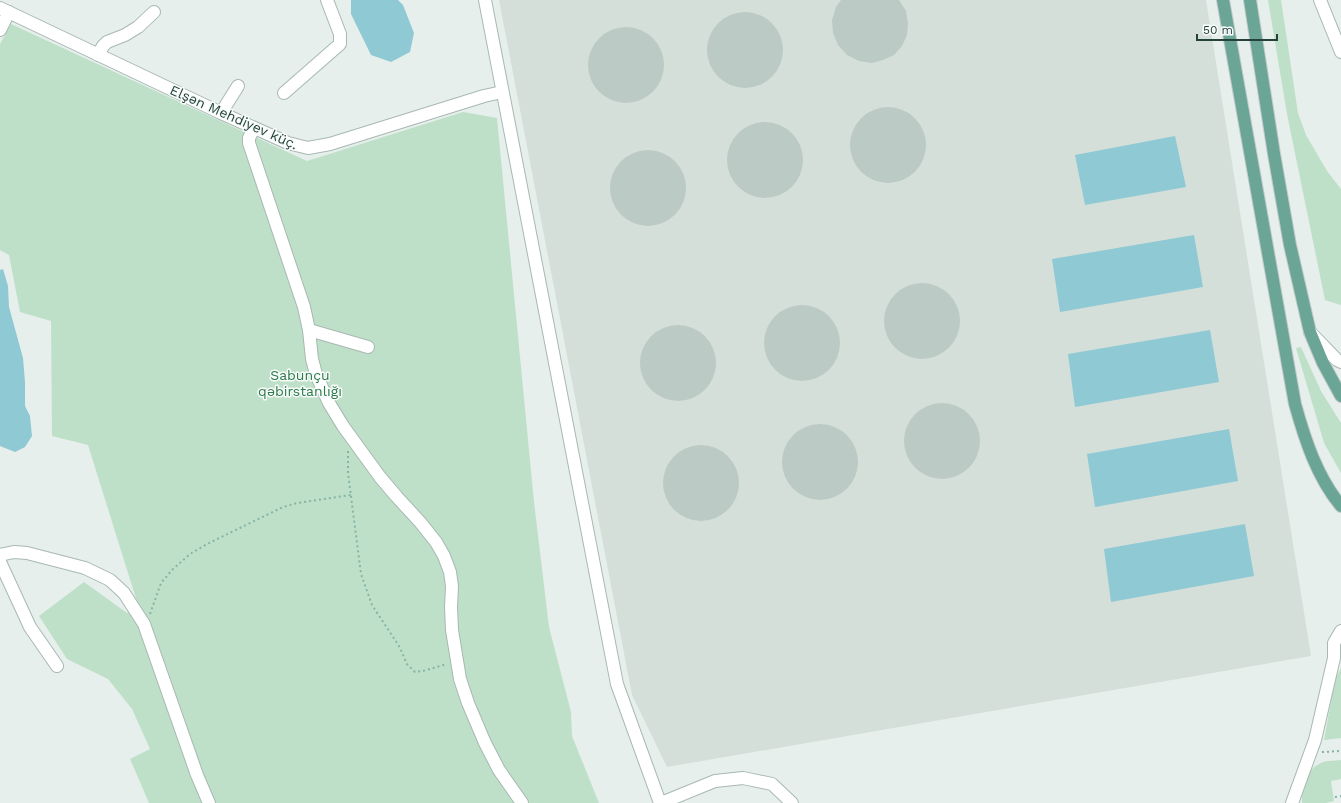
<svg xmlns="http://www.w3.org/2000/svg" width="1341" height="803" font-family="'Work Sans',sans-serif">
  <rect width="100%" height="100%" fill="#e6efeb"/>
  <!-- built -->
  <path fill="#d4dfda" d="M499,0H1206L1311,656L667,767L632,695Z"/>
  <!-- green -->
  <g fill="#bfe0c8">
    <path d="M1268,0H1281L1298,113L1306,135L1327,171L1341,189V305L1325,300L1287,114Z"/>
    <path d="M11,24L307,161L463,112L497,118L534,502L549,627L571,712L572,736L599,803H149L130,759L150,749L132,709L108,679L67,659L39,616L84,582L127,613L138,605L88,445L52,436L51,321L20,312L9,255L0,250V44Z"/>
    <path d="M1301,347L1321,391L1341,423V473L1324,443L1296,348Z"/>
    <path d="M1341,668V738L1324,740L1335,679Z"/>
    <path d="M1341,760V779L1331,781L1334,801L1326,803H1302C1301,790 1306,770 1319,764C1325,760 1334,761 1341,760Z"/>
  </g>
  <!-- water -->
  <g fill="#8ec9d4">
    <path d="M351,0H398L403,5L414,33L410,52L391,62L371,55L351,14Z"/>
    <path d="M1175,136L1186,187L1085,205L1075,155Z"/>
    <path d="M1194,235L1203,287L1060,312L1052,259Z"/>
    <path d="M3,269L8,286L9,307L23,358L25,382V406L30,416L32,436L25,447L15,452L0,446V270Z"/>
    <path d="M1210,330L1219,382L1075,407L1068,354Z"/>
    <path d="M1229,429L1238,481L1095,507L1087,454Z"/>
    <path d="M1245,524L1254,576L1111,602L1104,549Z"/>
  </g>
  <!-- building -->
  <g fill="#bbcac4">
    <path d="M841,0H899L906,11L908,23L907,35L902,46L894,55L883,60L872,63L859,61L847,55L838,45L833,33L832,20L836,7Z"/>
    <circle cx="745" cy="50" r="38"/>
    <circle cx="626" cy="65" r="38"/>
    <circle cx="888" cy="145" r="38"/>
    <circle cx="765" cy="160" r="38"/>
    <circle cx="648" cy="188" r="38"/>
    <circle cx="922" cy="321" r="38"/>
    <circle cx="802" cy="343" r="38"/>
    <circle cx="678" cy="363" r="38"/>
    <circle cx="942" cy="441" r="38"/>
    <circle cx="820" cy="462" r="38"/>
    <circle cx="701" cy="483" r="38"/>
  </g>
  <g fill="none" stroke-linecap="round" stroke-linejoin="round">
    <defs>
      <g id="minor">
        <path d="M485,0L617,684L660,803"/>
        <path d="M1320,0L1341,52"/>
        <path d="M0,8L221,113L288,143L308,148L330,144L484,96L502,92"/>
        <path d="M0,30L9,12"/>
        <path d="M98,55L103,46L107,42L125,35L138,27L154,12"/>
        <path d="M284,93L340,44V34L327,0"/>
        <path d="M221,113L238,86"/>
        <path d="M254,128L249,138V143L304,307L309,330L312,359L316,374L329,403L343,426L380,477L397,497L420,522L436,542L444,556L450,572L452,586L451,607L452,630L460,679L468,703L485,743L499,770L522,803"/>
        <path d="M309,330L368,347"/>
        <path d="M1310,332L1337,360L1341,362"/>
        <path d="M0,555L14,552L27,553L85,568L110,580L124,593L144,624L197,775L209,803"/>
        <path d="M0,562L30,627L57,666"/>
        <path d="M661,803L715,781L743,778L772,784L792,803"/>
        <path d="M1292,803L1315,740L1334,658V643L1341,631"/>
      </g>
      <g id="major">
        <path d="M1223,0L1295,404C1305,440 1317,477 1341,506"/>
        <path d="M1250,0L1274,154L1290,245L1310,332L1323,363L1341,396"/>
      </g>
    </defs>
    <!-- minor casing -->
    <use href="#minor" stroke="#a8b8b2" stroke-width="14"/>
    <!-- major casing -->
    <use href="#major" stroke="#c2cac8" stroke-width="14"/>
    <!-- path -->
    <g stroke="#86b3a5" stroke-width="2" stroke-dasharray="2 3" stroke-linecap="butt">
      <path d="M348,451V473L361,574L372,605L399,646L407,664L415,672L423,671L447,664"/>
      <path d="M150,614L161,583L172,570L190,554L209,543L283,507L297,503L351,495"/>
      <path d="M1322,752L1341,751"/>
      <path d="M1335,797L1341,796"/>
    </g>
    <!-- minor -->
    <use href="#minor" stroke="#fff" stroke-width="12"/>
    <!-- major -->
    <use href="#major" stroke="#6aa596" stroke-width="12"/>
  </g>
  <g text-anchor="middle" stroke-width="3" stroke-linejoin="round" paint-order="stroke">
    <!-- street labels -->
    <g font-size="14" fill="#24423a" stroke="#f7fbf9">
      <text transform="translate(234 117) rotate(24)" y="5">Elşən Mehdiyev küç.</text>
    </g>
    <!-- park labels -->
    <g font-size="14" fill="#2d7a4b" stroke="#f7fbf9">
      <text x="300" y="380">Sabunçu<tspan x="300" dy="16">qəbirstanlığı</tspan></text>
    </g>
  </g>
  <!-- scale -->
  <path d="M1197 34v6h80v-6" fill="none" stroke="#24423a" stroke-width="2"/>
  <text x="1203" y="34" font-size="12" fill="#24423a" stroke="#f7fbf9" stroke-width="3" paint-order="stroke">50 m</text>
</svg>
